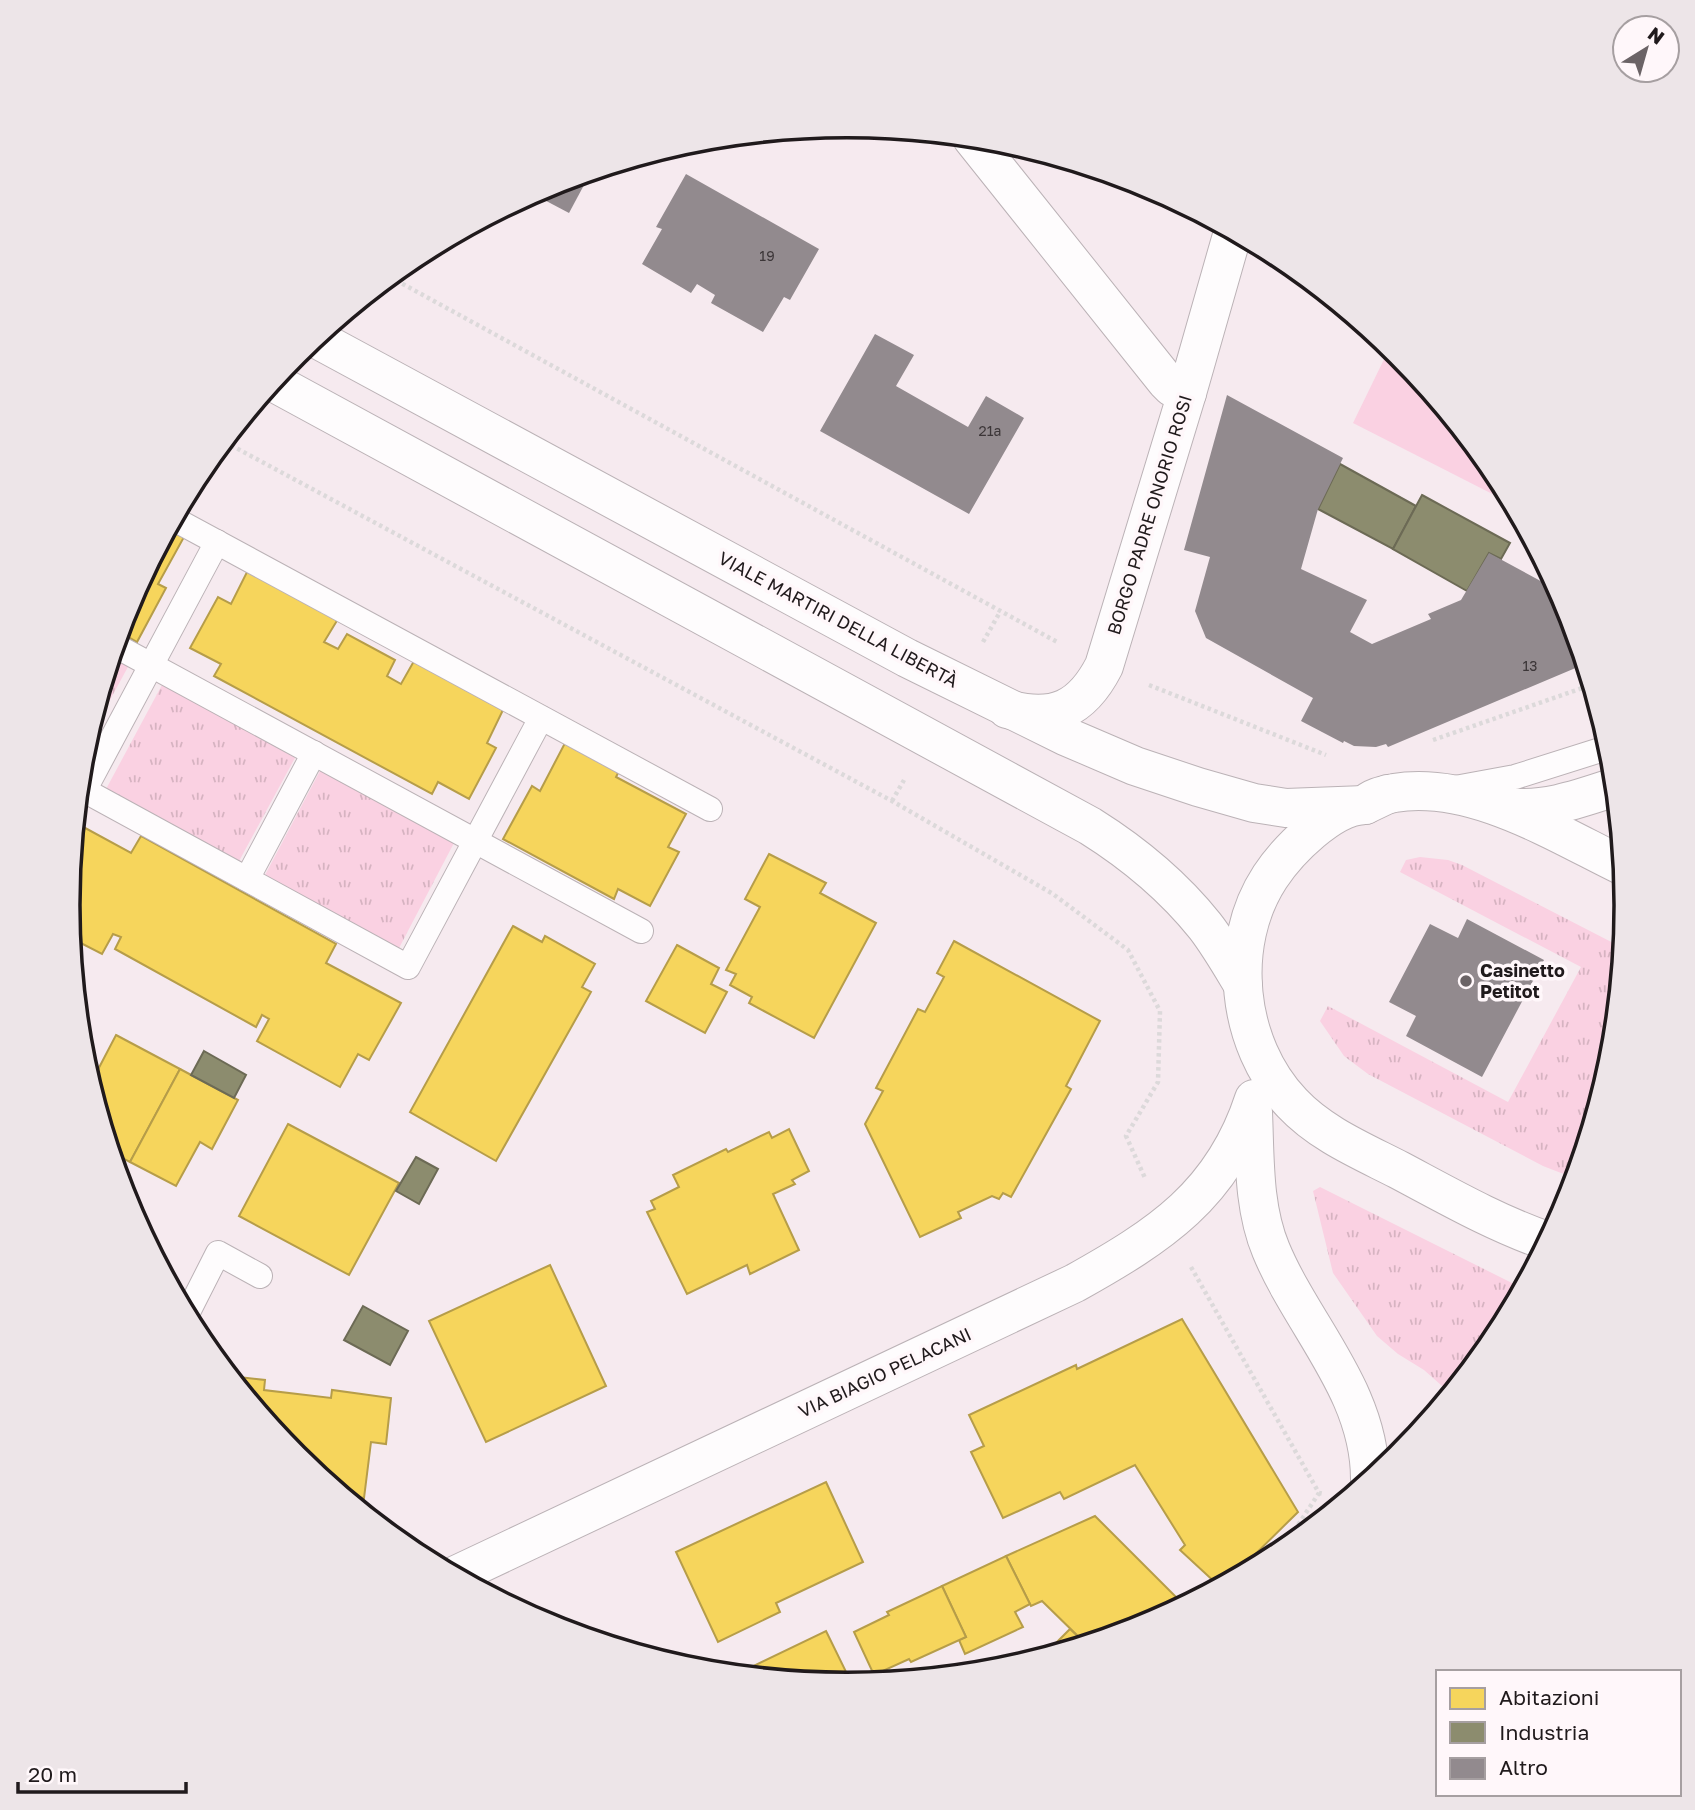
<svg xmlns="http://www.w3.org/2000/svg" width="1695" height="1810" font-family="'Golos Text',sans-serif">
  <defs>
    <pattern id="grass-tufts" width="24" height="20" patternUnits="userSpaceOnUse" patternTransform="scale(1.75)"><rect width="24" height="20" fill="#fad1e2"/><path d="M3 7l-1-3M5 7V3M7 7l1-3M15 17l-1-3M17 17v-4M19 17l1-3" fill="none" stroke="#d6b3c1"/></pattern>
  </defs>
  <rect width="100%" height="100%" fill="#f6eaef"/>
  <!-- grass -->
  <g fill="url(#grass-tufts)">
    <path d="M113,656L129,665L85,746Z"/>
    <path d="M163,683L296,756L238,863L105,791Z"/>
    <path d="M321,769L455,841L398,950L264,877Z"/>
    <path d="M1420,857L1448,860L1462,865L1623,948L1612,1057L1576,1176L1561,1173L1543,1166L1368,1074L1344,1056L1320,1021L1328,1006L1508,1102L1581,967L1400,872L1406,860Z"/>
    <path d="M1320,1187L1522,1288L1495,1338L1450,1393L1424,1370L1398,1354L1377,1336L1333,1273L1313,1191Z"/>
  </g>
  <!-- pitch -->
  <path fill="#fad1e2" d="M1390,347L1399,354L1496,472L1512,504L1353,423Z"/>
  <!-- homes -->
  <g fill="#f6d55c" stroke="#b69d49" stroke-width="2">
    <path d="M169,529L184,537L158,584L166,588L137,642L120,632L128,606Z"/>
    <path d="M248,570L338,619L324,642L338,649L347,634L395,660L387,676L401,684L414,661L503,710L487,743L496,748L469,799L438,782L432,794L214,676L221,664L190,648L218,597L231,604Z"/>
    <path d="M565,743L619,771L616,777L686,814L668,847L679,852L650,906L618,889L614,899L503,839L532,786L540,791Z"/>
    <path d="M76,823L131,853L141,836L336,944L326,963L401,1003L369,1060L358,1054L340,1087L257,1041L269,1019L262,1015L256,1027L115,949L121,937L113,934L102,954L71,938L68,905Z"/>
    <path d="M769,854L826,883L820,893L876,923L814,1038L749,1003L752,997L730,985L736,974L726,970L760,907L745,899Z"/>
    <path d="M513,926L542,942L545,936L595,964L582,987L591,992L496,1161L410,1112Z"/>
    <path d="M954,941L1100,1021L1066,1086L1071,1089L1011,1197L1003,1193L999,1199L992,1196L958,1212L961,1218L920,1237L865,1124L883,1091L876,1088L918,1009L925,1012L944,977L937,973Z"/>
    <path d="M677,945L719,968L711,984L727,992L705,1033L646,1001Z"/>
    <path d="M116,1035L180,1069L130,1162L112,1153L96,1100L102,1090L91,1083Z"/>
    <path d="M180,1069L238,1100L212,1149L200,1142L176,1186L130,1162Z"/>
    <path d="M288,1124L399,1183L349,1275L239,1216Z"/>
    <path d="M789,1129L809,1171L792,1180L795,1184L773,1194L799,1250L750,1274L747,1265L687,1294L647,1212L655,1209L651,1201L679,1187L673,1175L726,1149L728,1152L769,1132L772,1138Z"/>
    <path d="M550,1265L606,1386L486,1442L429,1321Z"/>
    <path d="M1182,1319L1298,1512L1229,1580L1219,1586L1180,1550L1185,1545L1135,1465L1064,1499L1060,1492L1003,1518L971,1452L984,1446L969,1415L1076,1365L1077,1369Z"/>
    <path d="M230,1376L265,1380L264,1390L331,1398L332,1390L391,1398L386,1444L371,1442L364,1498L344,1495L296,1456Z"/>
    <path d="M826,1482L863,1562L776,1603L780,1612L718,1642L676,1552Z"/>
    <path d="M1095,1516L1178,1599L1159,1618L1145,1625L1085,1643L1042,1601L1031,1606L1006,1556Z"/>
    <path d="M1006,1556L1030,1604L1015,1612L1023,1627L965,1654L959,1640L966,1637L942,1586Z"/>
    <path d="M942,1586L966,1637L911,1662L909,1659L874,1675L854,1632L889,1615L887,1612Z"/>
    <path d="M1070,1629L1085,1643L1043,1656Z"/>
    <path d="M826,1631L852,1684L739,1673Z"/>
  </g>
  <!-- industry -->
  <g fill="#8c8c6e" stroke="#6c6a55" stroke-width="2">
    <path d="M1340,464L1416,506L1393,549L1318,509Z"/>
    <path d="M1422,495L1510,543L1501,559L1489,553L1467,591L1393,549Z"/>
    <path d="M204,1051L246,1075L234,1098L191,1075Z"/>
    <path d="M416,1157L438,1169L419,1204L396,1191Z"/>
    <path d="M363,1306L408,1331L390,1365L344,1340Z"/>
  </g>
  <!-- building -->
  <g fill="#928a8e">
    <path d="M591,172L569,213L533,194L550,185Z"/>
    <path d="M686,174L819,249L790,300L784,297L763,332L711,303L715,295L697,284L691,293L642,264L662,229L656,227Z"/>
    <path d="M875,334L914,355L896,386L968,427L986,396L1024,418L969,514L820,431Z"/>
    <path d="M1227,395L1343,458L1318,509L1301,569L1367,600L1350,632L1372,644L1431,619L1428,614L1461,600L1489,553L1559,591L1568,607L1585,664L1388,747L1386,744L1376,747L1354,746L1344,741L1343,743L1301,721L1313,698L1206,638L1195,611L1210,557L1184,550Z"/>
    <path d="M1467,919L1544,960L1482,1077L1406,1036L1416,1016L1389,1002L1430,924L1458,938Z"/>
  </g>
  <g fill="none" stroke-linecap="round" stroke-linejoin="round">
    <defs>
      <g id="service">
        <path d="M174,519L710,809"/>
        <path d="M116,646L641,931"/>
        <path d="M80,788L408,967L541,718"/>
        <path d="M1455,788L1515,777L1610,747"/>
        <path d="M84,791L217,542"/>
        <path d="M247,879L314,753"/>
        <path d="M187,1314L218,1253L260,1276"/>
      </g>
      <g id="minor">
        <path d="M972,138L1166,381L1172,387L1187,393"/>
        <path d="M1007,709C1054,722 1082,709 1104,666L1187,393L1233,232"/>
        <path d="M1253,1112C1255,1158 1253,1207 1271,1250C1303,1327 1370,1391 1370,1479"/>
        <path d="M456,1575L1075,1283C1159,1236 1223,1195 1254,1099"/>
      </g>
      <g id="secondary">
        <path d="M315,338L907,658L1065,736L1135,766L1198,787L1254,803L1286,808L1365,805L1388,794"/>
        <path d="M273,382L1090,826C1133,853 1173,886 1205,926C1219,944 1231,965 1243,985"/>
        <path d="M1505,807C1543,812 1579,799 1615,787"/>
        <path d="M1547,1241C1495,1223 1448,1196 1399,1170C1362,1151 1321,1134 1292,1103C1236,1044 1226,944 1270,877C1288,850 1331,806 1365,805C1372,797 1384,795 1394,793C1472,780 1555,833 1623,866"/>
      </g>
    </defs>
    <!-- service casing -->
    <use href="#service" stroke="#bbb2b6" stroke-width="26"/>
    <!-- minor casing -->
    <use href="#minor" stroke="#bbb2b6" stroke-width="40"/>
    <!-- secondary casing -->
    <use href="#secondary" stroke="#bbb2b6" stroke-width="40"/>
    <!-- path -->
    <g stroke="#dcd9da" stroke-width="4.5" stroke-dasharray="3.5 3.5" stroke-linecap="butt">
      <path d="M390,277L1059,643"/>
      <path d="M225,442L892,801L1053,894L1128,950L1160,1011L1158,1082L1126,1136L1145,1178"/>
      <path d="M983,642L1000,612"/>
      <path d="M1149,685L1326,755"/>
      <path d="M1433,740L1591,685"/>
      <path d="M892,801L904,780"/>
      <path d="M1191,1267L1319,1493L1324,1494"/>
      <path d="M1279,1554L1319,1493"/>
    </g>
    <!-- service -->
    <use href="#service" stroke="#fefcfd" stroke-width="24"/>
    <!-- minor -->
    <use href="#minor" stroke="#fefcfd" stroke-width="38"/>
    <!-- secondary -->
    <use href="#secondary" stroke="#fefcfd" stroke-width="38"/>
  </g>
  <!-- markers -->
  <circle fill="#6b6366" stroke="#fff7fa" stroke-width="2.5" cx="1466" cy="981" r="7"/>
  <g text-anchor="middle" stroke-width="7" stroke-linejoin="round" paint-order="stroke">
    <!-- number labels -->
    <g font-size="14" fill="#3c3638">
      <text x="767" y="261">19</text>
      <text x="990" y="436">21a</text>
      <text x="1530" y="671">13</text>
    </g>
    <!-- street labels -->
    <g font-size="18" fill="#201a1c" stroke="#fff7fa">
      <text transform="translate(1150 515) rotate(-73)" y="6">BORGO PADRE ONORIO ROSI</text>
      <text transform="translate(838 620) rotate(28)" y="6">VIALE MARTIRI DELLA LIBERTÀ</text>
      <text transform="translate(885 1373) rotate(-25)" y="6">VIA BIAGIO PELACANI</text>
    </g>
    <!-- poi labels -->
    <g font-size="18" font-weight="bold" fill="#201a1c" stroke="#fff7fa" text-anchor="start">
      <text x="1480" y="977">Casinetto<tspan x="1480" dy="21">Petitot</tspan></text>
    </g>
  </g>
  <!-- crop -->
  <path d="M0 0H1695V1810H0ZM80 905a767 767 0 1 1 1534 0a767 767 0 1 1-1534 0Z" fill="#ede5e8" fill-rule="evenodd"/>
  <path fill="none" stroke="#201a1c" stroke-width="3.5" d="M80 905a767 767 0 1 1 1534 0a767 767 0 1 1-1534 0Z"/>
  <!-- legend -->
  <rect x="1436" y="1670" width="245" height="126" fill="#fff7fa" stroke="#a69fa1" stroke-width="2"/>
  <rect x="1450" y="1688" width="35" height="21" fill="#f6d55c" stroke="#a69fa1" stroke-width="2"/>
  <text x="1499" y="1705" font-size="21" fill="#201a1c">Abitazioni</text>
  <rect x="1450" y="1722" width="35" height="21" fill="#8c8c6e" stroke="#a69fa1" stroke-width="2"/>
  <text x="1499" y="1740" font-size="21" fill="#201a1c">Industria</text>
  <rect x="1450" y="1758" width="35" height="21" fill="#928a8e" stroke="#a69fa1" stroke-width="2"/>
  <text x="1499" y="1775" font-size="21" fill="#201a1c">Altro</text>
  <!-- north arrow -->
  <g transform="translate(1646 49) rotate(37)"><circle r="33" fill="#fff7fa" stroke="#a69fa1" stroke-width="2"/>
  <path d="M0-5L12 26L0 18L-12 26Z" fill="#6b6366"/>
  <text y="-10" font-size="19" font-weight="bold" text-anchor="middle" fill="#201a1c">N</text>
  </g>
  <!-- scale -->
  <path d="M18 1782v10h168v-10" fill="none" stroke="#201a1c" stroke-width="3.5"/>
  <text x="28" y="1782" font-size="21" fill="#201a1c" stroke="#fff7fa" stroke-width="5" paint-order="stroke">20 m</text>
</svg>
